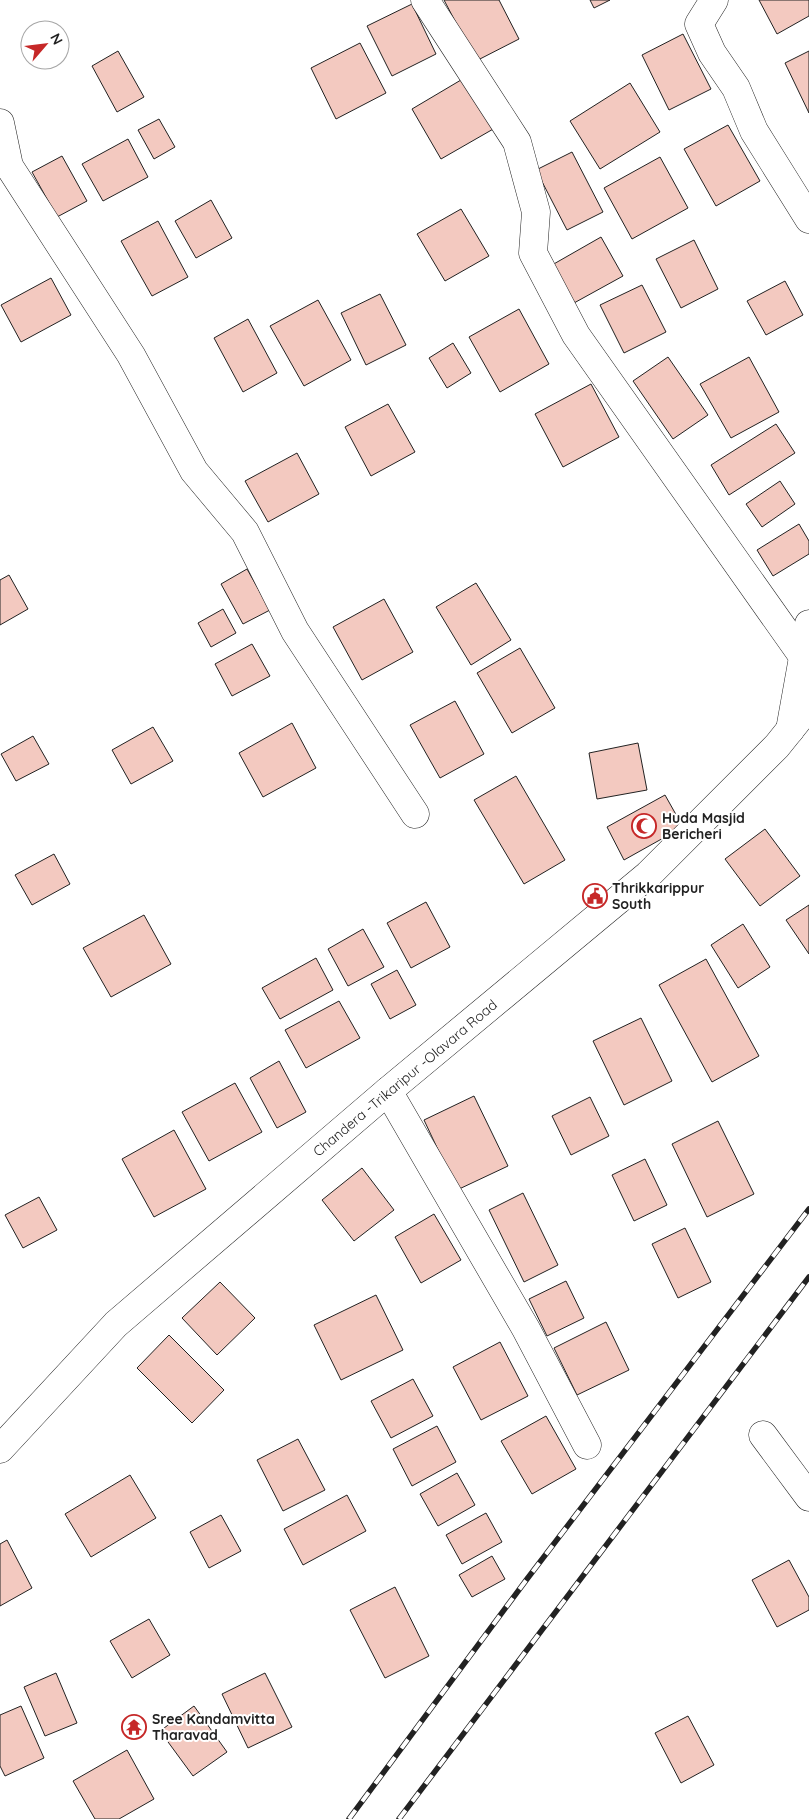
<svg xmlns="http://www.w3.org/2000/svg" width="809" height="1819" font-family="Quicksand,sans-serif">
  <rect width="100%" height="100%" fill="#fff"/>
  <!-- building -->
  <g fill="#f3c9c0" stroke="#222">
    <path d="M444,0H499L519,39L476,61Z"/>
    <path d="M590,0H610L594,8Z"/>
    <path d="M759,0H809V16L777,34Z"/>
    <path d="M412,4L436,54L392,76L367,26Z"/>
    <path d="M683,34L711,89L669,110L642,55Z"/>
    <path d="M360,43L386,93L336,119L311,68Z"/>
    <path d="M118,51L144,97L117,112L92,66Z"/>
    <path d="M809,51V113L785,63Z"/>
    <path d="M466,77L495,128L441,159L412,109Z"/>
    <path d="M630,83L660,132L600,169L570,121Z"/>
    <path d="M159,119L175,147L154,159L138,130Z"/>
    <path d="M728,125L760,181L716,206L684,149Z"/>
    <path d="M128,139L148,177L103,201L82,164Z"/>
    <path d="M572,152L603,212L567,230L536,170Z"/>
    <path d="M62,156L87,201L57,217L32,172Z"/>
    <path d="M660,157L688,208L632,239L604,188Z"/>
    <path d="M211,200L232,238L196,258L175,221Z"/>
    <path d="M461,209L489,256L445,281L417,234Z"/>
    <path d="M158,221L188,277L152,296L121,241Z"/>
    <path d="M601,237L623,276L574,303L552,265Z"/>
    <path d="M694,240L718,289L681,308L656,259Z"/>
    <path d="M51,278L71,315L21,342L1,305Z"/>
    <path d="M785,281L803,315L766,335L747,301Z"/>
    <path d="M642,285L666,332L624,353L600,305Z"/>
    <path d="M380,294L406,345L366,365L341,313Z"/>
    <path d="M318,300L351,360L304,386L270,326Z"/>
    <path d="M519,309L549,364L500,392L469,337Z"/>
    <path d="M248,319L277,373L243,392L214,338Z"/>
    <path d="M453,343L471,373L447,388L429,358Z"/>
    <path d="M668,357L708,415L673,439L633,381Z"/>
    <path d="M749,357L779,412L731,438L700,384Z"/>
    <path d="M591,384L619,437L563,467L535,414Z"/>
    <path d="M388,404L415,452L371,476L345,427Z"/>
    <path d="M776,424L795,453L729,495L711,465Z"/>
    <path d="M297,453L319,494L268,522L245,481Z"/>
    <path d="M780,481L795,504L762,527L746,504Z"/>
    <path d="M799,524L809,541V554L773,576L757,550Z"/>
    <path d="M247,569L270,610L243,624L221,584Z"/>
    <path d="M9,575L28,609L0,625V580Z"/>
    <path d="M476,583L511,640L471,665L436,607Z"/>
    <path d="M384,599L413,652L362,680L333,627Z"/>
    <path d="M223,609L236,633L211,647L198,623Z"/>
    <path d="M252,644L270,676L232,696L215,664Z"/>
    <path d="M520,648L555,708L512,733L477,673Z"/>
    <path d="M455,701L484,754L440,778L410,725Z"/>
    <path d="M292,723L316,768L263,797L239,753Z"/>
    <path d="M153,727L173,761L131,784L112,750Z"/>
    <path d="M33,736L49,764L16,781L1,754Z"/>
    <path d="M638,743L647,790L597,799L589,753Z"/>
    <path d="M516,776L565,860L524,884L474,800Z"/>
    <path d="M665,795L683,827L624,860L607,827Z"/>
    <path d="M765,829L800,876L760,906L725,859Z"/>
    <path d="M54,854L70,884L32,905L15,875Z"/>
    <path d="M426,902L450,947L411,968L387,923Z"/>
    <path d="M809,905V954L786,920Z"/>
    <path d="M144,915L171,964L111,997L83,948Z"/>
    <path d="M743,924L770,967L738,988L711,945Z"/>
    <path d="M363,929L384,967L348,986L328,949Z"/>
    <path d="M316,958L333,990L280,1019L262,988Z"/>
    <path d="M706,959L759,1056L712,1082L659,985Z"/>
    <path d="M397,970L416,1005L390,1019L371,984Z"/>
    <path d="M339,1001L360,1038L306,1068L285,1030Z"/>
    <path d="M641,1018L672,1081L624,1105L593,1041Z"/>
    <path d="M279,1061L306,1112L277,1128L250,1078Z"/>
    <path d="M235,1083L262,1132L209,1161L182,1112Z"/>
    <path d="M474,1096L508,1166L457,1190L424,1120Z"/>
    <path d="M590,1097L609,1136L571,1155L552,1116Z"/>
    <path d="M718,1121L754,1194L707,1217L672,1144Z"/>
    <path d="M174,1130L206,1189L154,1217L122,1159Z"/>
    <path d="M645,1159L667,1205L634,1221L612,1175Z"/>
    <path d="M362,1168L394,1210L354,1241L322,1200Z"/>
    <path d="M523,1193L558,1265L524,1282L489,1210Z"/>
    <path d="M39,1197L57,1230L23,1248L5,1215Z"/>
    <path d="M434,1214L461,1260L421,1283L395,1237Z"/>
    <path d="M685,1228L711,1282L678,1298L652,1244Z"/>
    <path d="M566,1281L584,1318L547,1336L529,1299Z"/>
    <path d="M220,1282L255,1318L217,1355L182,1318Z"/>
    <path d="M376,1295L403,1350L341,1380L314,1325Z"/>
    <path d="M606,1322L629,1370L577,1395L554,1348Z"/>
    <path d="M169,1335L224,1390L192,1423L137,1368Z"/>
    <path d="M500,1342L528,1396L481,1420L453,1367Z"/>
    <path d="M413,1379L433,1416L391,1438L371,1401Z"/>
    <path d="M546,1416L576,1469L532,1494L501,1441Z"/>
    <path d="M437,1426L456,1462L412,1486L393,1449Z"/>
    <path d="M298,1439L325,1490L283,1511L257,1460Z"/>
    <path d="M457,1473L475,1505L438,1526L420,1494Z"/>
    <path d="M130,1475L156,1518L91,1557L65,1514Z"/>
    <path d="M347,1495L366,1531L303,1565L284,1529Z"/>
    <path d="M486,1513L502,1542L462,1564L446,1535Z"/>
    <path d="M221,1515L241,1551L209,1568L190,1532Z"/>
    <path d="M7,1540L32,1588L0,1606V1544Z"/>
    <path d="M492,1556L505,1579L472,1597L459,1575Z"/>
    <path d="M789,1560L809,1597V1610L777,1627L752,1580Z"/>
    <path d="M395,1587L429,1656L385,1678L350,1610Z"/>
    <path d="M149,1619L170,1655L132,1678L110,1641Z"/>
    <path d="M56,1673L77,1723L45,1736L24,1687Z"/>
    <path d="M265,1673L292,1727L248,1748L222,1694Z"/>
    <path d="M21,1706L44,1758L5,1776L0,1766V1715Z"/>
    <path d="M194,1706L227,1752L193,1776L160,1731Z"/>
    <path d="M688,1716L714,1765L681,1783L655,1733Z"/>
    <path d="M127,1750L154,1799L119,1819H95L73,1781Z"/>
  </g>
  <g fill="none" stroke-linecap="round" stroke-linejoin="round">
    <defs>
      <g id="minor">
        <path d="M425,0L517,142L536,212L533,253L576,335L809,665"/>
        <path d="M714,0L699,24L712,53L736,88L754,131L809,219"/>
        <path d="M0,123L9,166L131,355L194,471L245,532L295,631L415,814"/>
        <path d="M790,730L809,624"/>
        <path d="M388,1091L526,1329L587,1445"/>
        <path d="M763,1435L809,1497"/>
      </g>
      <path id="major" d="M0,1449L116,1324L388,1091L648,875L777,746L809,706"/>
    </defs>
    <!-- minor casing -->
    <use href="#minor" stroke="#222" stroke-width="29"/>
    <!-- major casing -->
    <use href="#major" stroke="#222" stroke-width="29"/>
    <!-- minor -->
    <use href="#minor" stroke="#fff" stroke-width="28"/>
    <!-- major -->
    <use href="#major" stroke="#fff" stroke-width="28"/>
    <defs>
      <g id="rail">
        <path d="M349,1819L527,1579L809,1209"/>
        <path d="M399,1819L809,1277"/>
      </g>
    </defs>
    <!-- rail casing -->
    <use href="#rail" stroke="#222" stroke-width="5.5"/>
    <!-- rail -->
    <use href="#rail" stroke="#fff" stroke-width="4" stroke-dasharray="11" stroke-linecap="butt"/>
  </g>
  <!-- icons -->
  <defs>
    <symbol id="mosque-ring" viewBox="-11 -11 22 22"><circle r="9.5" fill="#fff" stroke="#c62828" stroke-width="1.5"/><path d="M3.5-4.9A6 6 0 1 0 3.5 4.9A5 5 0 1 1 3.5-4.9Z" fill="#c62828"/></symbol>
    <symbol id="civic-ring" viewBox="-11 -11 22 22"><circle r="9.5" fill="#fff" stroke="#c62828" stroke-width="1.5"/><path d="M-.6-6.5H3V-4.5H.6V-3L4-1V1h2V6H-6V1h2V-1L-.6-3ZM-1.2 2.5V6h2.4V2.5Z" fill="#c62828"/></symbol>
    <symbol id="temple-ring" viewBox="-11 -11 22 22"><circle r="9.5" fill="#fff" stroke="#c62828" stroke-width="1.5"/><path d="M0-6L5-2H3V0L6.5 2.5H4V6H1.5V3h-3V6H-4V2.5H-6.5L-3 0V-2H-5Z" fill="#c62828"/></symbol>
  </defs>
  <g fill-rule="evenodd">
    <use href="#mosque-ring" x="630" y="812" width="28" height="28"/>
    <use href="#civic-ring" x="581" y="882" width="28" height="28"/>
    <use href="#temple-ring" x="120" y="1713" width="28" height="28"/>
  </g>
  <g text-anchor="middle" stroke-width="4" stroke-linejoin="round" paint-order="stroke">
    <!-- poi labels -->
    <g font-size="14" font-weight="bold" fill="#222" stroke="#fff" text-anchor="start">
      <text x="662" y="823">Huda Masjid<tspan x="662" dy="16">Bericheri</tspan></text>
      <text x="612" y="893">Thrikkarippur<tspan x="612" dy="16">South</tspan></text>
      <text x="152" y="1724">Sree Kandamvitta<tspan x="152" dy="16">Tharavad</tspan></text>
    </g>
    <!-- street labels -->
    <g font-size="14" fill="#222" stroke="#fff">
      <text transform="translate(405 1078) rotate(-40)" y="5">Chandera -Trikaripur -Olavara Road</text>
    </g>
  </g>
  <!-- north arrow -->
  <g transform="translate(45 45) rotate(62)"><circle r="24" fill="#ffffff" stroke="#a7a7a7"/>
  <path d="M0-4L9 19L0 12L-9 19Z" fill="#c62828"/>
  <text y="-8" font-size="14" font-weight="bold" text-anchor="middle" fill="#222222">N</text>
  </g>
</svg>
